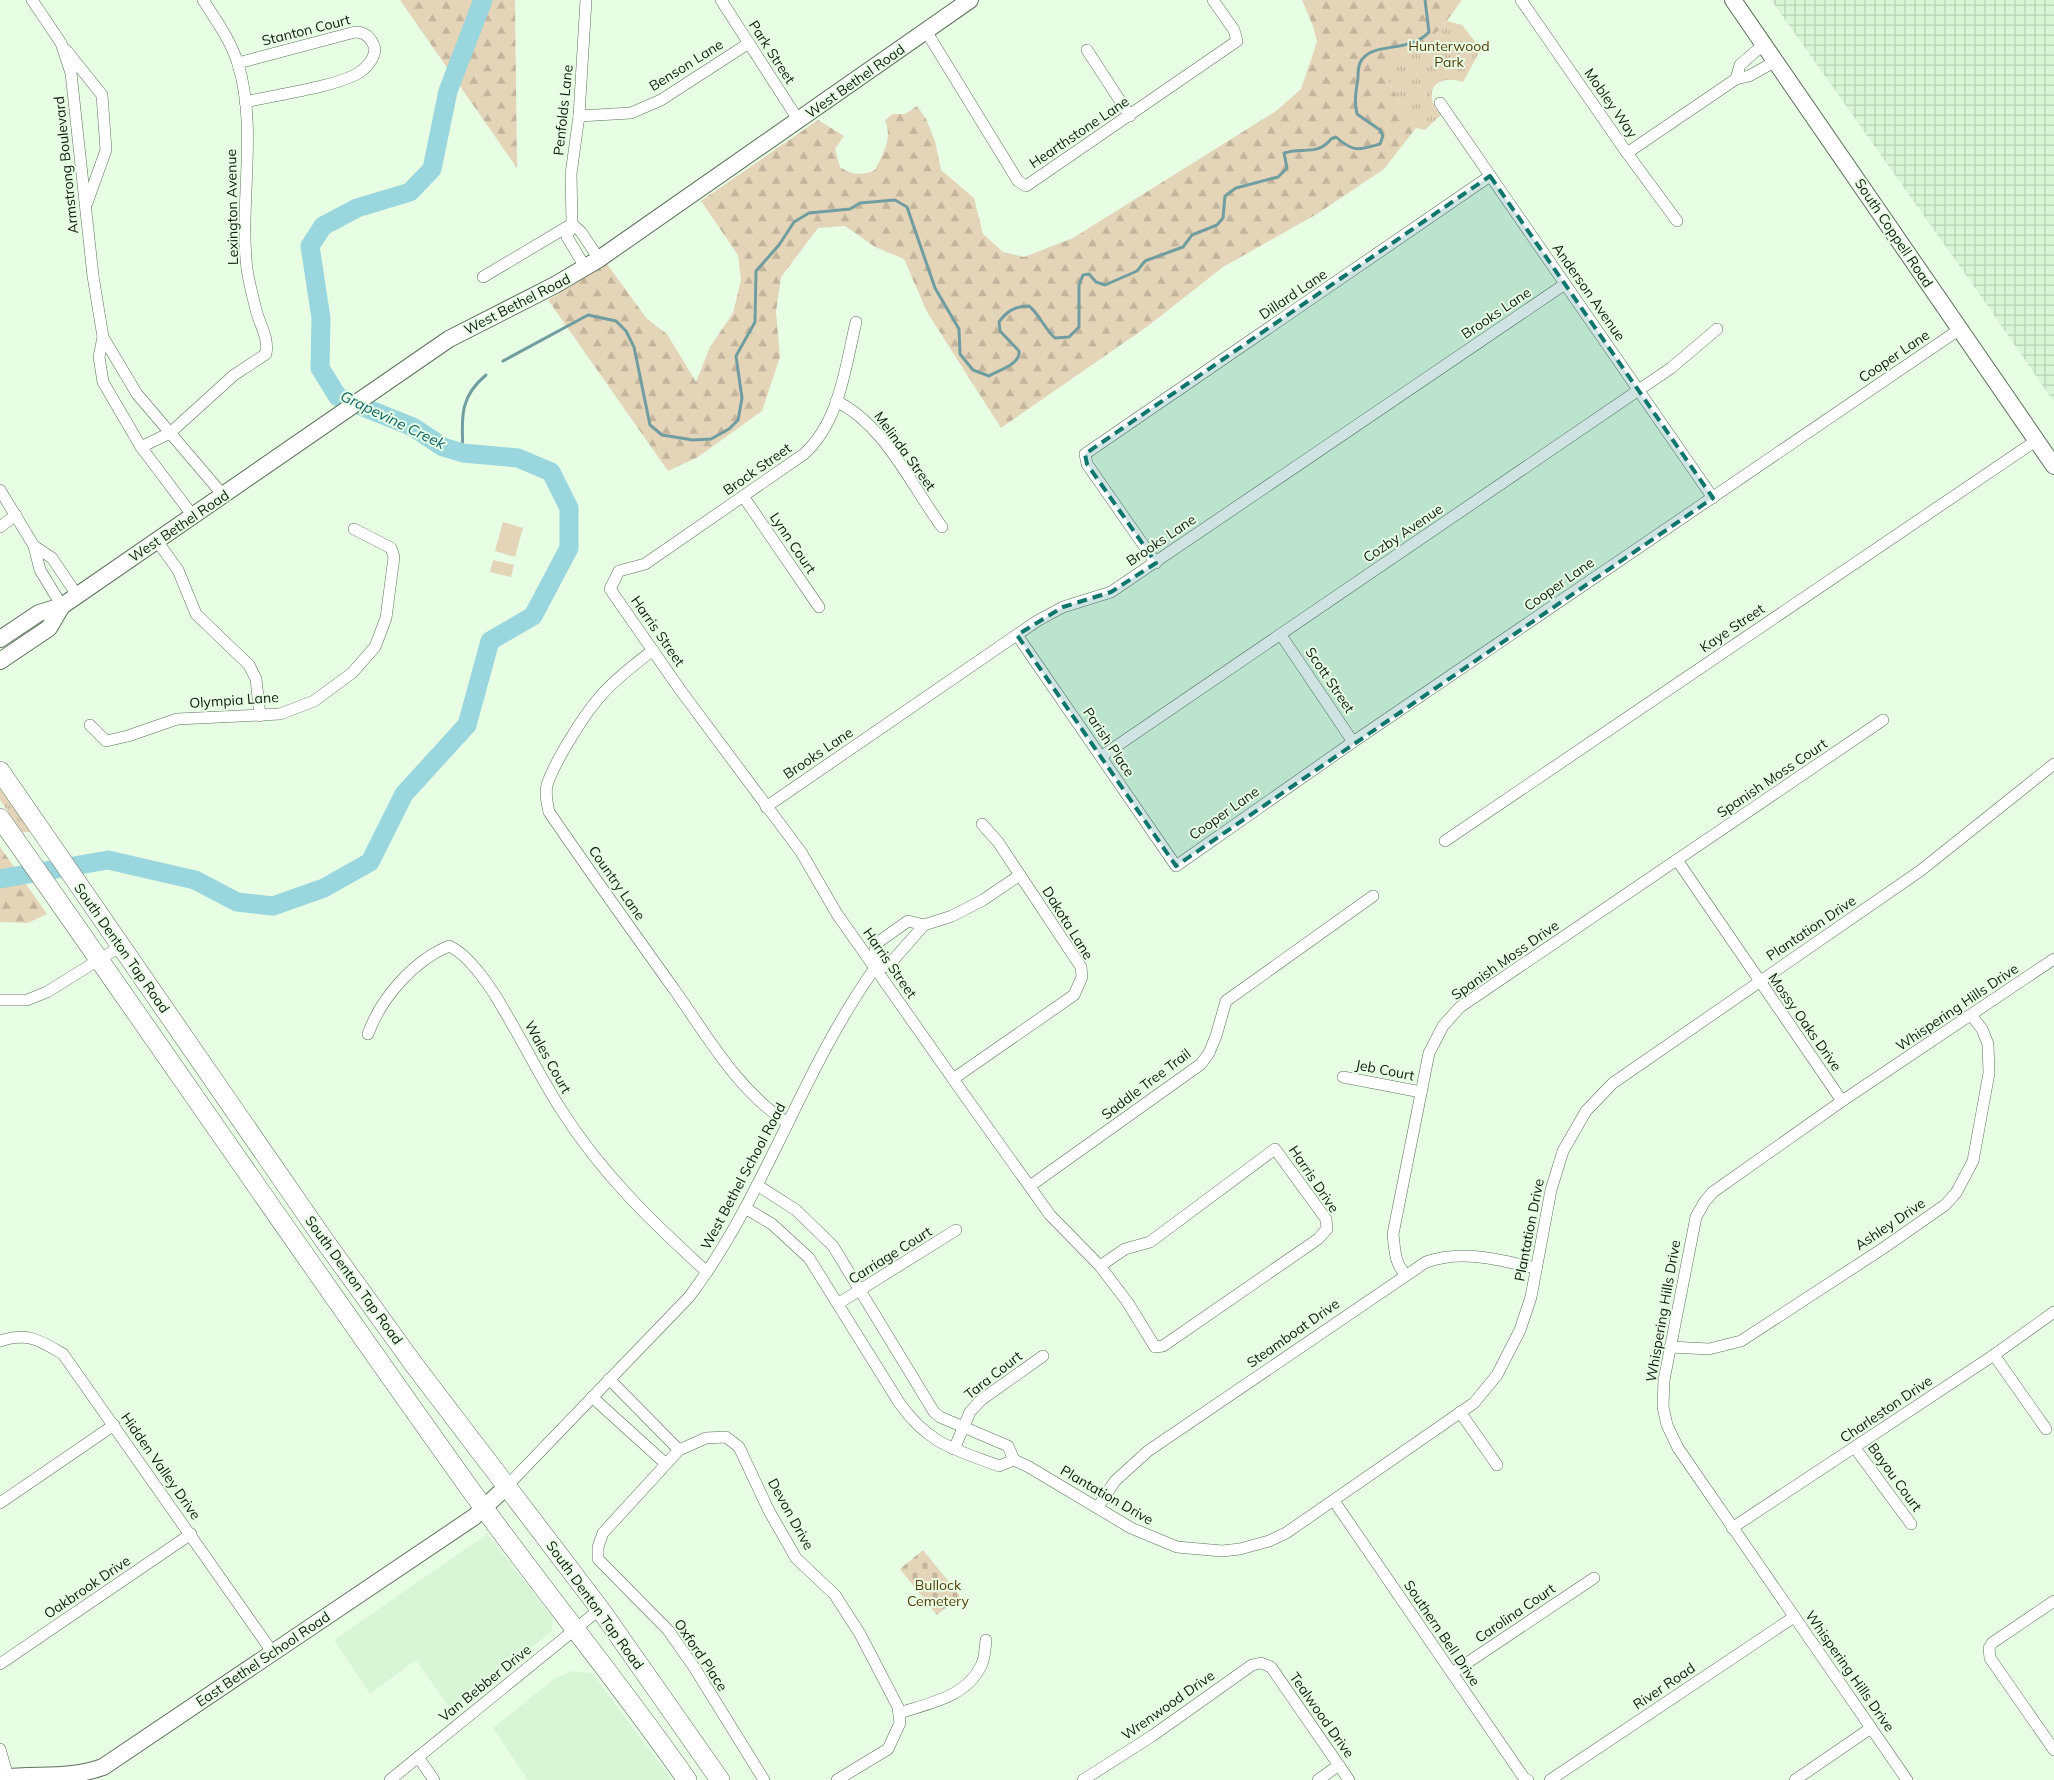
<svg xmlns="http://www.w3.org/2000/svg" width="2054" height="1780" font-family="Mulish,sans-serif">
  <defs>
    <pattern id="industrial-grid" width="8" height="8" patternUnits="userSpaceOnUse" patternTransform="scale(1.25)"><rect width="8" height="8" fill="#d8f5d6"/><path d="M0 4h8M4 0v8" fill="none" stroke="#b8d1b7"/></pattern>
    <pattern id="grass-tufts" width="24" height="20" patternUnits="userSpaceOnUse" patternTransform="scale(1.25)"><rect width="24" height="20" fill="#e4d4b8"/><path d="M3 7l-1-3M5 7V3M7 7l1-3M15 17l-1-3M17 17v-4M19 17l1-3" fill="none" stroke="#c3b59d"/></pattern>
    <pattern id="forest-firs" width="22" height="20" patternUnits="userSpaceOnUse" patternTransform="scale(1.25)"><rect width="22" height="20" fill="#e4d4b8"/><path d="M5 1l3.5 6h-7zM16 11l3.5 6h-7z" fill="#c3b59d"/></pattern>
    <pattern id="cemetery-stones" width="16" height="16" patternUnits="userSpaceOnUse" patternTransform="scale(1.25)"><rect width="16" height="16" fill="#e4d4b8"/><path d="M2 7V4a2 2 0 0 1 4 0v3zM10 15v-3a2 2 0 0 1 4 0v3z" fill="#c3b59d"/></pattern>
  </defs>
  <rect width="100%" height="100%" fill="#e7fee5"/>
  <!-- built -->
  <g fill="#d8f5d6">
    <path d="M487,1534L553,1618L551,1632L451,1710L416,1660L370,1694L334,1640Z"/>
    <path d="M573,1671L592,1673L672,1780H528L493,1728L555,1678Z"/>
  </g>
  <!-- industrial -->
  <path fill="url(#industrial-grid)" d="M1771,0H2054V402L1978,292Z"/>
  <!-- grass -->
  <g fill="url(#grass-tufts)">
    <path d="M1447,21L1462,25L1481,49L1463,82C1435,73 1421,93 1441,115L1425,130L1416,128L1382,71L1440,30Z"/>
    <path d="M0,783L34,832H22L0,800Z"/>
  </g>
  <!-- forest -->
  <g fill="url(#forest-firs)">
    <path d="M400,0H515L517,168Z"/>
    <path d="M1302,0H1462L1440,30L1382,71L1416,128L1384,169L1317,214L1223,267L1148,326L1001,428L927,312L904,259L875,247L845,226L818,228L781,277L776,312L780,357L762,411L698,457L668,471L548,300L607,264L647,319L667,334L696,382L710,347L733,313L741,280L738,255L701,201L818,120L844,136L835,149L840,167C852,175 862,176 875,170C883,153 893,139 885,120L893,114H905L917,106L926,119L935,141L941,170L974,198L983,234L1003,252L1024,257L1073,238L1276,111L1301,89L1317,42L1313,26Z"/>
    <path d="M0,847L47,914L28,923L0,922Z"/>
  </g>
  <!-- cemetery -->
  <path fill="url(#cemetery-stones)" d="M923,1550L960,1596L937,1615L900,1569Z"/>
  <!-- pitch -->
  <g fill="#e4d4b8">
    <path d="M503,522L523,528L515,557L495,551Z"/>
    <path d="M493,560L514,565L511,577L490,572Z"/>
  </g>
  <g fill="none" stroke-linecap="round" stroke-linejoin="round">
    <!-- stream -->
    <g stroke="#709ea0" stroke-width="3">
      <path d="M503,361L588,315L616,321L626,331L634,347L650,425L662,435L693,440L711,439L729,429L738,420L742,398L736,356L755,322L756,271L779,245L794,222L809,213L850,209L860,203L895,200L907,207L935,288L959,329L960,354L973,370L989,376C999,370 1021,364 1019,351L1000,331L999,322C1007,311 1015,306 1029,306C1040,315 1044,328 1055,338L1069,337L1079,327V285L1083,275L1089,274L1096,282L1105,285L1137,271L1145,261L1183,247L1192,235L1217,225L1223,218L1225,196L1236,188L1278,177L1287,168L1284,153C1302,147 1318,156 1331,139L1336,137C1354,153 1359,150 1380,144L1383,136L1380,130L1357,114C1354,101 1356,91 1358,78C1358,74 1358,67 1360,63C1370,40 1408,55 1429,32L1425,0"/>
      <path d="M463,453C462,420 458,398 486,375"/>
    </g>
    <!-- river -->
    <path stroke="#99d6dd" stroke-width="19" d="M0,879L108,860L195,880L237,902L273,906L324,888L370,862L404,794L467,725L490,641L533,616L569,548V508L551,472L518,458L463,453L443,447L413,427L338,397L320,368L321,318L310,246L323,226L357,208L410,192L432,169L448,91L483,0"/>
    <defs>
      <g id="street">
        <path d="M32,0L61,43L71,73L93,276L103,337L137,394L223,495"/>
        <path d="M721,0L799,121"/>
        <path d="M1521,0L1627,153L1677,221"/>
        <path d="M926,31L1018,181L1026,186L1237,41L1234,30L1213,0"/>
        <path d="M66,50L102,95L106,150L87,203"/>
        <path d="M1087,50L1130,116"/>
        <path d="M238,63L355,32C366,32 372,39 375,49C374,60 365,70 355,75C328,88 275,95 245,102"/>
        <path d="M1736,79L1740,65L1764,44"/>
        <path d="M1440,103L1713,498"/>
        <path d="M579,116L631,113L661,100L749,43"/>
        <path d="M1627,153L1736,79L1749,76L1776,61"/>
        <path d="M572,224L581,232L599,259"/>
        <path d="M585,267L567,237L572,224L571,174L579,116L586,0"/>
        <path d="M483,277L572,224"/>
        <path d="M856,322C845,368 840,421 804,454L645,564L619,571L610,589L681,691L801,852L837,914L965,1096L1050,1215L1100,1266L1128,1303L1155,1347L1163,1346L1318,1239L1327,1229L1326,1219L1275,1149L1150,1242L1125,1249L1100,1266"/>
        <path d="M103,337L99,357L103,382L141,447L193,516"/>
        <path d="M836,401C884,424 911,485 942,527"/>
        <path d="M141,447L170,433L234,375L266,354C269,338 260,325 256,310C253,297 249,283 247,269C239,203 258,128 238,64C231,41 216,20 203,0"/>
        <path d="M0,490L34,546L40,570L62,606"/>
        <path d="M743,496L819,607"/>
        <path d="M0,527L16,515"/>
        <path d="M157,541L178,570L196,614L249,665L256,679L260,716"/>
        <path d="M34,546L52,558L77,595"/>
        <path d="M1156,563L1087,464L1085,454L1490,176"/>
        <path d="M1017,635L1176,866L1353,742L1960,329"/>
        <path d="M1281,635L1353,742"/>
        <path d="M653,650C634,665 613,681 598,699C582,718 555,761 547,785C545,794 547,803 549,812C590,872 633,932 676,992C709,1039 739,1092 788,1123"/>
        <path d="M90,725L106,741L128,736L177,719L280,714L314,701L352,673L375,647L386,618L394,557L391,548L354,529"/>
        <path d="M1102,756L1671,368L1717,329"/>
        <path d="M766,807L1037,621L1063,607L1111,592L1565,284"/>
        <path d="M1445,841L2037,440"/>
        <path d="M1677,860L1842,1101"/>
        <path d="M875,968L888,966L924,925L952,916L983,900L1020,875"/>
        <path d="M875,968V946L877,943L908,921L924,925"/>
        <path d="M0,1000H27L47,992L121,946"/>
        <path d="M368,1034C381,998 413,961 449,946C470,955 494,992 505,1012C525,1045 541,1079 562,1111C602,1174 652,1222 707,1272"/>
        <path d="M1343,1077L1421,1092"/>
        <path d="M953,1079L1074,995L1082,977L1081,967L998,842L982,824"/>
        <path d="M757,1185L796,1210L833,1246L934,1412L940,1417L1008,1446L1014,1460"/>
        <path d="M1030,1186L1201,1064L1209,1053L1216,1036L1226,1001L1373,896"/>
        <path d="M745,1208L772,1224L809,1258L900,1404C930,1445 954,1449 999,1466L1014,1460L1029,1467L1131,1528L1177,1547L1222,1551L1240,1549L1269,1541L1286,1533L1474,1403L1497,1375L1520,1330L1531,1297L1551,1190L1563,1151L1586,1111L1613,1083L1920,871L2054,764"/>
        <path d="M1405,1274C1394,1262 1395,1249 1393,1234L1429,1053L1443,1026L1460,1007L1883,720"/>
        <path d="M839,1303L956,1230"/>
        <path d="M0,1341C28,1332 39,1340 63,1354L273,1653"/>
        <path d="M1670,1347L1709,1349L1741,1341L1885,1247L1945,1205L1956,1193L1973,1161L1989,1073L1988,1044L1982,1029L1971,1015"/>
        <path d="M1994,1355L2046,1429"/>
        <path d="M609,1379L679,1450"/>
        <path d="M592,1397L666,1464"/>
        <path d="M1460,1412L1497,1465"/>
        <path d="M1855,1448L1911,1524"/>
        <path d="M954,1449L970,1412L981,1400L1043,1356"/>
        <path d="M506,1487L689,1297C765,1197 801,1071 875,968"/>
        <path d="M1334,1501L1524,1778L1528,1780"/>
        <path d="M0,1503L114,1425"/>
        <path d="M1098,1507L1115,1481L1148,1451L1426,1262C1464,1249 1499,1260 1536,1268"/>
        <path d="M1732,1528L1994,1355L2054,1312"/>
        <path d="M2054,1601L1992,1643L1989,1648L1990,1658L2054,1750"/>
        <path d="M0,1664L191,1534"/>
        <path d="M1452,1673L1594,1578"/>
        <path d="M899,1713C930,1703 966,1697 981,1666C985,1659 985,1648 986,1640"/>
        <path d="M0,1749L8,1777"/>
        <path d="M418,1757L434,1780"/>
        <path d="M390,1780L600,1609"/>
        <path d="M764,1780L694,1667L668,1630L598,1559V1547L603,1533L679,1450L706,1438L726,1437L739,1447L769,1511L796,1558L835,1595L860,1634L898,1707L900,1723L888,1749L837,1780"/>
        <path d="M1083,1780L1152,1736L1252,1665L1261,1663L1271,1667L1349,1780"/>
        <path d="M1318,1780L1339,1765"/>
        <path d="M1550,1780L1794,1617"/>
        <path d="M1795,1780L1871,1728"/>
        <path d="M1907,1780L1678,1448L1667,1425L1663,1407L1664,1380L1696,1217L1705,1201L1713,1192L1842,1101L2054,959"/>
      </g>
      <g id="secondary">
        <path d="M1733,0L2054,466"/>
        <path d="M0,639L39,613L62,606L449,339L555,285L599,259L970,0"/>
        <path d="M0,661L49,628L62,606"/>
        <path d="M0,1778C38,1773 66,1780 103,1767L474,1517L506,1487"/>
      </g>
      <g id="primary">
        <path d="M0,771L324,1240L415,1366L600,1609L720,1780"/>
        <path d="M0,818C157,1041 311,1267 470,1489C541,1588 618,1681 687,1780"/>
      </g>
    </defs>
    <!-- street casing -->
    <use href="#street" stroke="#5d715b" stroke-width="12"/>
    <!-- secondary casing -->
    <use href="#secondary" stroke="#5d715b" stroke-width="18"/>
    <!-- primary casing -->
    <use href="#primary" stroke="#5d715b" stroke-width="20"/>
    <!-- street -->
    <use href="#street" stroke="#fff" stroke-width="11"/>
    <!-- secondary -->
    <use href="#secondary" stroke="#fff" stroke-width="16"/>
    <!-- primary -->
    <use href="#primary" stroke="#fff" stroke-width="19"/>
  </g>
  <!-- marked area -->
  <path fill="#0f766e" fill-opacity="0.2" stroke="#0f766e" stroke-width="4" stroke-dasharray="10 6" stroke-linejoin="round" d="M1490,176L1713,498L1176,866L1017,635L1063,607L1111,592L1156,563L1087,464L1085,454Z"/>
  <g text-anchor="middle" stroke-width="4" stroke-linejoin="round" paint-order="stroke">
    <!-- street labels -->
    <g font-size="14" fill="#121a12" stroke="#e7fee5">
      <text transform="translate(306 30) rotate(-14)" y="5">Stanton Court</text>
      <text transform="translate(772 52) rotate(57)" y="5">Park Street</text>
      <text transform="translate(686 65) rotate(-32)" y="5">Benson Lane</text>
      <text transform="translate(855 81) rotate(-35)" y="5">West Bethel Road</text>
      <text transform="translate(1611 103) rotate(55)" y="5">Mobley Way</text>
      <text transform="translate(563 110) rotate(-84)" y="5">Penfolds Lane</text>
      <text transform="translate(1079 132) rotate(-34)" y="5">Hearthstone Lane</text>
      <text transform="translate(66 165) rotate(-96)" y="5">Armstrong Boulevard</text>
      <text transform="translate(232 207) rotate(-91)" y="5">Lexington Avenue</text>
      <text transform="translate(1894 233) rotate(56)" y="5">South Coppell Road</text>
      <text transform="translate(1589 292) rotate(55)" y="5">Anderson Avenue</text>
      <text transform="translate(1293 294) rotate(-34)" y="5">Dillard Lane</text>
      <text transform="translate(517 304) rotate(-27)" y="5">West Bethel Road</text>
      <text transform="translate(1496 313) rotate(-34)" y="5">Brooks Lane</text>
      <text transform="translate(1894 356) rotate(-34)" y="5">Cooper Lane</text>
      <text transform="translate(905 451) rotate(54)" y="5">Melinda Street</text>
      <text transform="translate(757 469) rotate(-35)" y="5">Brock Street</text>
      <text transform="translate(179 526) rotate(-34)" y="5">West Bethel Road</text>
      <text transform="translate(1403 533) rotate(-34)" y="5">Cozby Avenue</text>
      <text transform="translate(1161 540) rotate(-34)" y="5">Brooks Lane</text>
      <text transform="translate(793 543) rotate(56)" y="5">Lynn Court</text>
      <text transform="translate(1559 584) rotate(-35)" y="5">Cooper Lane</text>
      <text transform="translate(1732 628) rotate(-34)" y="5">Kaye Street</text>
      <text transform="translate(658 631) rotate(55)" y="5">Harris Street</text>
      <text transform="translate(1330 680) rotate(56)" y="5">Scott Street</text>
      <text transform="translate(234 700) rotate(-4)" y="5">Olympia Lane</text>
      <text transform="translate(1109 742) rotate(56)" y="5">Parish Place</text>
      <text transform="translate(818 753) rotate(-34)" y="5">Brooks Lane</text>
      <text transform="translate(1772 778) rotate(-34)" y="5">Spanish Moss Court</text>
      <text transform="translate(1224 813) rotate(-35)" y="5">Cooper Lane</text>
      <text transform="translate(617 883) rotate(55)" y="5">Country Lane</text>
      <text transform="translate(1068 923) rotate(58)" y="5">Dakota Lane</text>
      <text transform="translate(1811 928) rotate(-34)" y="5">Plantation Drive</text>
      <text transform="translate(122 948) rotate(55)" y="5">South Denton Tap Road</text>
      <text transform="translate(1505 960) rotate(-35)" y="5">Spanish Moss Drive</text>
      <text transform="translate(890 963) rotate(55)" y="5">Harris Street</text>
      <text transform="translate(1957 1007) rotate(-34)" y="5">Whispering Hills Drive</text>
      <text transform="translate(1805 1022) rotate(55)" y="5">Mossy Oaks Drive</text>
      <text transform="translate(548 1057) rotate(61)" y="5">Wales Court</text>
      <text transform="translate(1385 1070) rotate(11)" y="5">Jeb Court</text>
      <text transform="translate(1146 1084) rotate(-37)" y="5">Saddle Tree Trail</text>
      <text transform="translate(743 1176) rotate(-62)" y="5">West Bethel School Road</text>
      <text transform="translate(1314 1179) rotate(56)" y="5">Harris Drive</text>
      <text transform="translate(1890 1224) rotate(-34)" y="5">Ashley Drive</text>
      <text transform="translate(1529 1230) rotate(-79)" y="5">Plantation Drive</text>
      <text transform="translate(890 1255) rotate(-32)" y="5">Carriage Court</text>
      <text transform="translate(354 1280) rotate(54)" y="5">South Denton Tap Road</text>
      <text transform="translate(1663 1311) rotate(-80)" y="5">Whispering Hills Drive</text>
      <text transform="translate(1293 1333) rotate(-35)" y="5">Steamboat Drive</text>
      <text transform="translate(993 1375) rotate(-38)" y="5">Tara Court</text>
      <text transform="translate(1886 1409) rotate(-34)" y="5">Charleston Drive</text>
      <text transform="translate(161 1466) rotate(55)" y="5">Hidden Valley Drive</text>
      <text transform="translate(1895 1477) rotate(54)" y="5">Bayou Court</text>
      <text transform="translate(1107 1495) rotate(30)" y="5">Plantation Drive</text>
      <text transform="translate(791 1514) rotate(61)" y="5">Devon Drive</text>
      <text transform="translate(87 1587) rotate(-34)" y="5">Oakbrook Drive</text>
      <text transform="translate(595 1605) rotate(54)" y="5">South Denton Tap Road</text>
      <text transform="translate(1515 1613) rotate(-34)" y="5">Carolina Court</text>
      <text transform="translate(1442 1633) rotate(56)" y="5">Southern Bell Drive</text>
      <text transform="translate(701 1655) rotate(56)" y="5">Oxford Place</text>
      <text transform="translate(263 1659) rotate(-34)" y="5">East Bethel School Road</text>
      <text transform="translate(1850 1671) rotate(55)" y="5">Whispering Hills Drive</text>
      <text transform="translate(485 1683) rotate(-39)" y="5">Van Bebber Drive</text>
      <text transform="translate(1664 1686) rotate(-34)" y="5">River Road</text>
      <text transform="translate(1168 1705) rotate(-35)" y="5">Wrenwood Drive</text>
      <text transform="translate(1322 1715) rotate(55)" y="5">Tealwood Drive</text>
    </g>
    <!-- park labels -->
    <g font-size="14" fill="#563d07" stroke="#e7fee5">
      <text x="1449" y="51">Hunterwood<tspan x="1449" dy="16">Park</tspan></text>
      <text x="938" y="1590">Bullock<tspan x="938" dy="16">Cemetery</tspan></text>
    </g>
    <!-- water labels -->
    <g font-size="15" font-style="italic" fill="#10646b" stroke="#e7fee5">
      <text transform="translate(393 420) rotate(26)" y="5">Grapevine Creek</text>
    </g>
  </g>
</svg>
